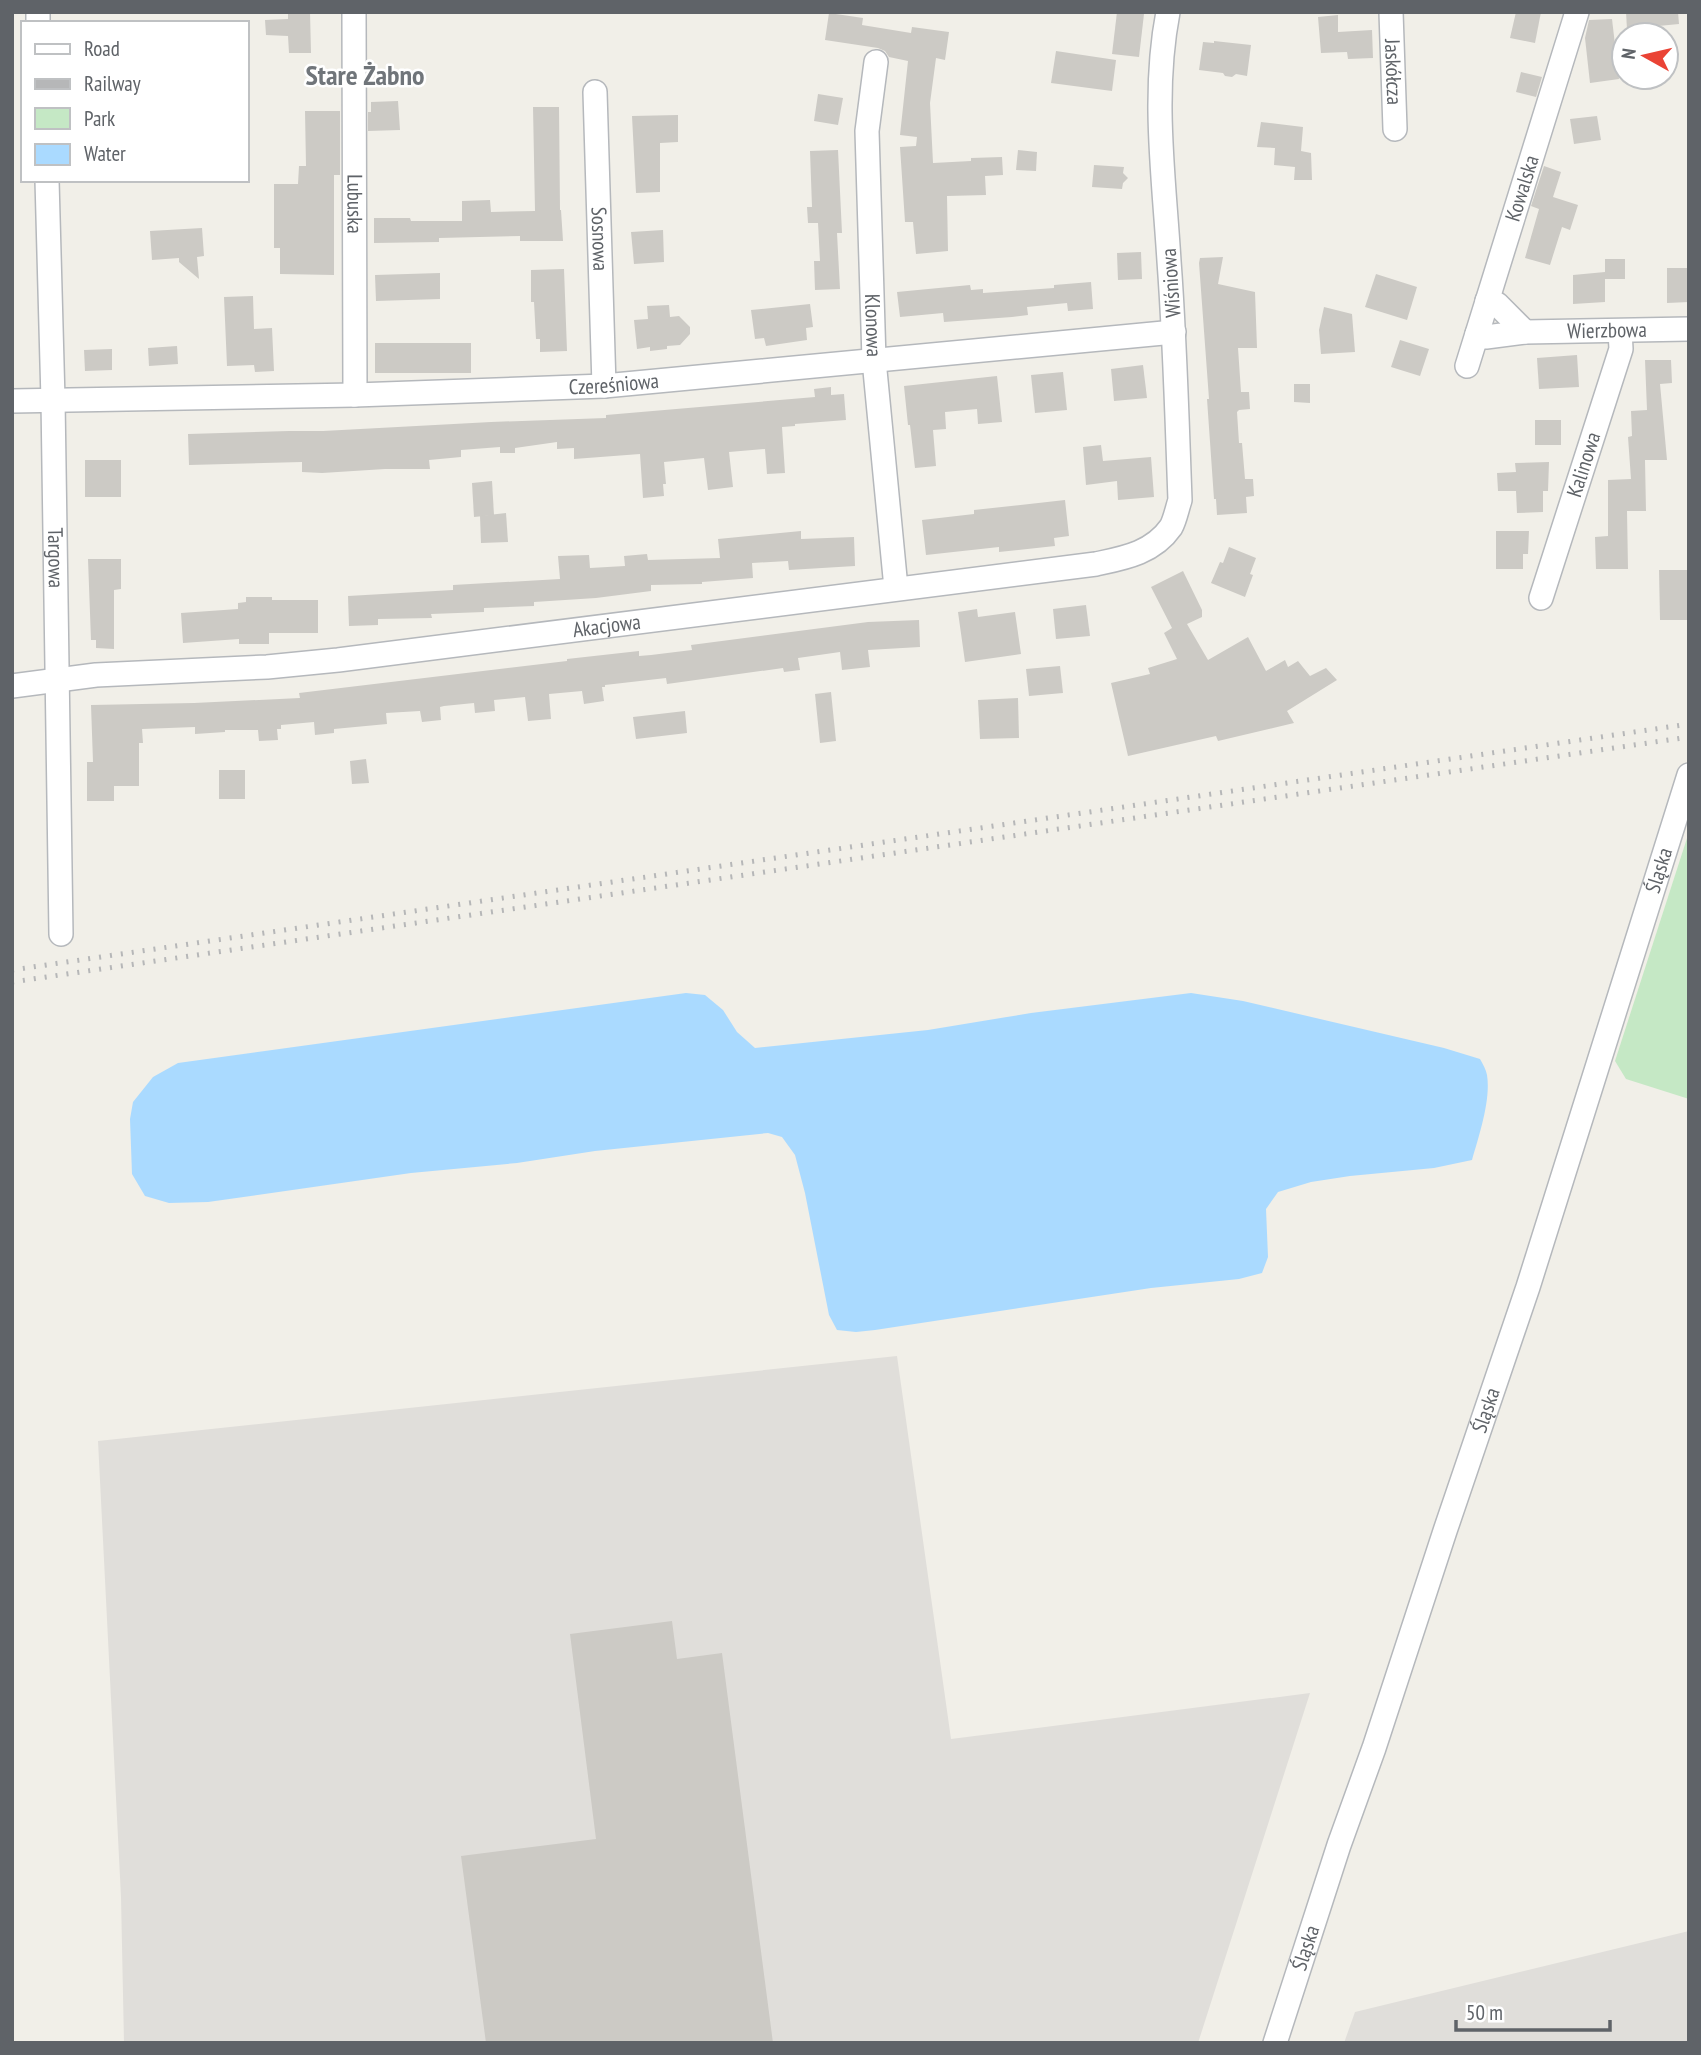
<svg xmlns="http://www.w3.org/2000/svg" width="1701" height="2055" font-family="'PT Sans Narrow',sans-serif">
  <rect width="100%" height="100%" fill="#f1efe8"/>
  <!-- industrial -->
  <g fill="#e0deda">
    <path d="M897,1356L951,1739L1310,1693L1198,2043H124L121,1897L98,1441Z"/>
    <path d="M1689,1931V2043H1344L1355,2012Z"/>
  </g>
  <!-- green -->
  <path fill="#c5e8c5" d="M1689,832V1099L1626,1079L1615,1061Z"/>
  <!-- water -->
  <path fill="#aadaff" d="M686,993L705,995L723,1010L737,1032L755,1048L928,1030L1031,1013L1191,993L1243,1001L1444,1048L1480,1059C1483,1064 1486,1070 1487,1075C1491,1100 1479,1136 1472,1160L1434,1168L1350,1176L1311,1182L1278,1192L1266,1209L1268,1257L1262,1273L1239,1279L1151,1288L875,1330L856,1332L837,1330L829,1315L805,1193L795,1155L782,1137L768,1133L595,1151L517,1163L411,1173L208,1202L169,1203L145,1196L132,1174L130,1119L133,1102L153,1077L178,1063Z"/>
  <!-- building -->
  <g fill="#cccac5">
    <path d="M288,12H310L311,53H289L288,36L266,35L265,20L288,19Z"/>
    <path d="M1117,12L1144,14L1139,57L1112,54Z"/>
    <path d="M1516,12H1541L1535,43L1510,38Z"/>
    <path d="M1626,12H1678L1679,24L1627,29Z"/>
    <path d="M829,13L863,18L862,25L911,33L912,27L949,32L945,60L936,58L930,103L933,163L971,161V158L1002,157L1003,175L985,176L986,195L947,196L948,251L916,254L913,222H905L900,147L916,146L917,137L900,135L908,61L889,57L885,51L878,48L825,40Z"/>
    <path d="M1338,15V32L1372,30L1373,58L1348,59L1347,52L1321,53L1318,17Z"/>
    <path d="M1612,19L1619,79L1590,83L1585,38L1589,20Z"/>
    <path d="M1214,41L1251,45L1247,76L1236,74L1232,77L1225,76L1223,73L1199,70L1203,42L1214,43Z"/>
    <path d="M1056,51L1116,60L1112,91L1051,83Z"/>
    <path d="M1521,72L1542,77L1536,97L1516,92Z"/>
    <path d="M818,94L843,98L838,125L814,121Z"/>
    <path d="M398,101L400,130L368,131V112H371V102Z"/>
    <path d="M533,107H559L560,210H561L563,241H520V236L439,238V242L374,243V218H410L411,221H462V201L490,200L491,212L535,211Z"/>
    <path d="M305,111H340V175H334V275L280,274V248H274V184H298L299,166H306Z"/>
    <path d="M678,115V142L660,143V192L636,193L632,116Z"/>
    <path d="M1597,116L1601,140L1574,144L1570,119Z"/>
    <path d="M1261,122L1303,127L1301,151L1311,153L1312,180H1294L1295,167L1274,165L1275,148L1257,147Z"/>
    <path d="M838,150L842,233H837L840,289L815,290L814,261H820L818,223H808L807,207H812L810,151Z"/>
    <path d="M1018,150L1037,152L1036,171L1016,170Z"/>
    <path d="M1094,165L1124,167L1123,173L1128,178L1123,183L1122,189L1092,187Z"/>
    <path d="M1544,166L1561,172L1553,197L1578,205L1570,230L1562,227L1550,265L1525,258L1539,209L1531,206Z"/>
    <path d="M202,228L204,256L197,257L199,279L179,262V258L152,260L150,231Z"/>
    <path d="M663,230L664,262L634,264L631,232Z"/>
    <path d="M1141,252L1142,279L1118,280L1117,253Z"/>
    <path d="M1223,257L1218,284L1255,292L1257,348H1238L1241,392H1249L1250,409L1239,410L1237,412L1239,443H1242L1245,479H1253L1254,496L1246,497L1247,513L1217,515L1216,499H1214L1207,399H1209L1199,263L1200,258Z"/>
    <path d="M1605,259H1625V279H1605V302L1573,304V275L1605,272Z"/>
    <path d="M1667,268H1689V302L1667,303Z"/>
    <path d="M564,269L567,351L540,352V339H536L534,302H531V270Z"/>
    <path d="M440,273V299L376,301L375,275Z"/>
    <path d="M1376,274L1417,287L1407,320L1365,307Z"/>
    <path d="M1091,282L1093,309L1068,311L1067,303L1027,307L1028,315L1012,317L944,322L943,313L900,317L897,292L970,285L971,290L983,289V293L1054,288V285Z"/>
    <path d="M253,296L254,329L272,328L274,371L255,372L254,365L227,366L224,297Z"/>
    <path d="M810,304L813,327L806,328L807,340L766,346L764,338L755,339L751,310Z"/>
    <path d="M669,305L670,317L679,316L690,327V334L680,345L667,346V349L650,351V347L637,349L634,320L648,319L647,306Z"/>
    <path d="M1324,307L1352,314L1355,352L1321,354L1319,330Z"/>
    <path d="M1400,340L1429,349L1420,376L1391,367Z"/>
    <rect x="375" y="343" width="96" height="30"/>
    <path d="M177,346L178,364L149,366L148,348Z"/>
    <path d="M112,349V370L85,371L84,350Z"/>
    <path d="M1577,355L1579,387L1539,389L1537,358Z"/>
    <path d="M1645,360H1671L1672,383L1660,384L1667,460H1645L1646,511H1627L1628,569H1596L1595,537L1608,536V480L1631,479L1628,437L1632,436L1631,411L1647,410Z"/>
    <path d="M1143,365L1147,398L1114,401L1111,369Z"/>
    <path d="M1063,372L1067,410L1035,413L1031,375Z"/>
    <path d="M997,376L1002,422L978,424L977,409L945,412L946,429L933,430L936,466L915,468L910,425H908L904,386Z"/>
    <path d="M1294,384H1310V403L1294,402Z"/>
    <path d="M831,387V395L844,394L846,420L795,424V426L782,427L785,473L767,474L765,449L729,452L733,487L708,490L704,458L664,462L666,484H663L664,496L643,498L640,454L574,459V448L557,449V442L515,448V453H500V447L461,450V457L429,460L430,469H385L322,473L302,472V462L189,465L188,434L289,431H323L491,422L606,418V415L815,397L814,389Z"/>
    <rect x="1535" y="420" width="26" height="25"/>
    <path d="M1101,445L1103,461L1151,457L1154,497L1118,500L1117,481L1086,485L1083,447Z"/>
    <rect x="85" y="460" width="36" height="37"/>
    <path d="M1549,462L1548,491H1543V512L1517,513L1516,491H1498L1497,473L1516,472L1515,463Z"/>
    <path d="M492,481L494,515L474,517L472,483Z"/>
    <path d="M1065,500L1069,536L1054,538L1055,546L999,552V547L926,555L922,520L974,514V510Z"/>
    <path d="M506,513L508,542L481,543L480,516Z"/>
    <path d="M801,531V539L854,537L855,566L789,570L788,561L752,563L753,578L702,582V584L651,585V591L596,598L534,602V606L484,608V612L431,614L432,618L378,619V625L349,626L348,596L453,590V585L560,579L558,556L589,555L590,568L625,566L624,556L647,554L648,560L720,558L718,539Z"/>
    <path d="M1496,531H1529L1528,554H1523V569H1496Z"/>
    <path d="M1229,547L1256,558L1250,574L1253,575L1245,597L1211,583L1220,562L1223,563Z"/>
    <path d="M88,559H121V589L114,590V649L96,648V640H91Z"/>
    <path d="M1659,570H1689V620H1660Z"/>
    <path d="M1183,571L1202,610V617L1187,624L1208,660L1248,637L1266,671L1285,660L1288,667L1298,661L1310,676L1326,668L1337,680L1287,711L1294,723L1218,741L1216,736L1128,756L1111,683L1150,674L1148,668L1177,659L1164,633L1172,628L1151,587Z"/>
    <path d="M246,597H272V600H318V633H269V644H239V639L183,643L181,613L238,609V603L246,602Z"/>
    <path d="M1086,605L1090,636L1056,639L1053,609Z"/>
    <path d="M977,609L978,617L1015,612L1021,654L965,662L958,612Z"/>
    <path d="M919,620L920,647L868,650L870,667L842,670L840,652L798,658L800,670L784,672L783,668L667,684L666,678L605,685V687H602L604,701L584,704L582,691L549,694L551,719L528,721L525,697L494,700L495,711L475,713L474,703L444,706L440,707L441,720L422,722L420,711L386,713L387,724L334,729V733L315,735L314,722L281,725V729H277L278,740L259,741L258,730H225V732L195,734V727L142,729L143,743H139V786H114V801H87V762H93L91,705L194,703L300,698L299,693L567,661V659L639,651V656L651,655L692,650L691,645L868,622Z"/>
    <path d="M1060,666L1063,693L1029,696L1026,669Z"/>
    <path d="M831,692L836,741L820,743L815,694Z"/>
    <path d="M1018,698L1019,738L980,739L978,700Z"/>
    <path d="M685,711L687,733L636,739L633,717Z"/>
    <path d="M366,759L369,783L352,784L350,761Z"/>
    <rect x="219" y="770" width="26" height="29"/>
    <path d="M672,1621L677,1659L722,1653L773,2043H486L461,1856L596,1839L570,1634Z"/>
  </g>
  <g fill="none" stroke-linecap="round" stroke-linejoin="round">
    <defs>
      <g id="minor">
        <path d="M38,12V23"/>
        <path id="s1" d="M354,12L355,395"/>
        <path id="s2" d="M1391,12L1395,129"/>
        <path id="s3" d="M876,62L867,131L874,360L896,588"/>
        <path id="s4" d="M595,92L604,386"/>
        <path id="s5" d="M47,180L53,400L61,934"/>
        <path id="s6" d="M1525,332L1689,329"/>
        <path d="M1477,334L1486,337L1525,332L1497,304L1487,301"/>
        <path id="s7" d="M1467,366L1577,12"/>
        <path id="s8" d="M12,401L355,395L604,386L1174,332"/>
        <path id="s9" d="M1541,598L1621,349L1620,331"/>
        <path id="s10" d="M12,686L96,675L267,667L338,660L1096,564C1124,558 1153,553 1171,527C1175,520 1177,509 1180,500C1177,420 1175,341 1169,261C1164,178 1152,95 1168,12"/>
        <path id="s11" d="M1275,2043L1339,1845L1374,1748L1445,1531L1528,1287L1689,775"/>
      </g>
    </defs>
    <!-- minor casing -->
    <use href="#minor" stroke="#b5b8bc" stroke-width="26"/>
    <!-- minor -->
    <use href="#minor" stroke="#fff" stroke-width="23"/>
    <!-- rail -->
    <g stroke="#b6b7b8" stroke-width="5" stroke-dasharray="2 9" stroke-linecap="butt">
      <path d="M12,970L1689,724"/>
      <path d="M12,982L1689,737"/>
    </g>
  </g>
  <g text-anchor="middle" stroke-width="5" stroke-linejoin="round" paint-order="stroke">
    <!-- street labels -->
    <g font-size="21" fill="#5f6368" stroke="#fff">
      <text dy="7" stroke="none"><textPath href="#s2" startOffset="60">Jaskółcza</textPath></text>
      <text dy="7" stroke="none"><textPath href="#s7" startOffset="186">Kowalska</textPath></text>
      <text dy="7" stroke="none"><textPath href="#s1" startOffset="192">Lubuska</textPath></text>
      <text dy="7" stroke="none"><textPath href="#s4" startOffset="147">Sosnowa</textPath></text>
      <text transform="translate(1171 283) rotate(-94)" y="7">Wiśniowa</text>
      <text dy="7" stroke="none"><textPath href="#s3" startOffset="264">Klonowa</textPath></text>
      <text dy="7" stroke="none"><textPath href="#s6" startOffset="82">Wierzbowa</textPath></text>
      <text dy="7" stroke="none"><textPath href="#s8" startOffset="602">Czereśniowa</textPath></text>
      <text dy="7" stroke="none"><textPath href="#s9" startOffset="140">Kalinowa</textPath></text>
      <text dy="7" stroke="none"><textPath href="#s5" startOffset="378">Targowa</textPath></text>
      <text dy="7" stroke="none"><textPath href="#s10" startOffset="598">Akacjowa</textPath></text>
      <text dy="7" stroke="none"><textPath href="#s11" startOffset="1234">Śląska</textPath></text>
      <text dy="7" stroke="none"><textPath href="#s11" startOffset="667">Śląska</textPath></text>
      <text dy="7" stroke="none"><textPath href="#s11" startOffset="100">Śląska</textPath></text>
    </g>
    <!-- district labels -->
    <g font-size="28" font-weight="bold" fill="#70757a" stroke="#fff">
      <text x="365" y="85">Stare Żabno</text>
    </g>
  </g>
  <!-- border -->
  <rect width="1701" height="2055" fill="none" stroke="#5f6368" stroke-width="28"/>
  <!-- legend -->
  <rect x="21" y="21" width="228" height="161" fill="#ffffff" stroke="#bfc1c3" stroke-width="2"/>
  <rect x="35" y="44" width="35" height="10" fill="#ffffff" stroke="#bfc1c3" stroke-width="2"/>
  <text x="84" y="56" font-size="21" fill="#5f6368">Road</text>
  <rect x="35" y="79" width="35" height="10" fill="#b6b7b8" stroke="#bfc1c3" stroke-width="2"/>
  <text x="84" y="91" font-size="21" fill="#5f6368">Railway</text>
  <rect x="35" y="108" width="35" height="21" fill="#c5e8c5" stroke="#bfc1c3" stroke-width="2"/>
  <text x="84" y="126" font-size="21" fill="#5f6368">Park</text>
  <rect x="35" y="144" width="35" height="21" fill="#aadaff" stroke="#bfc1c3" stroke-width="2"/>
  <text x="84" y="161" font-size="21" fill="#5f6368">Water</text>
  <!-- north arrow -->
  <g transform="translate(1645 56) rotate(278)"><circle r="33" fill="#ffffff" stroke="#bfc1c3" stroke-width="2"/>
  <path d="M0-5L12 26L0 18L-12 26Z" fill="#ea4335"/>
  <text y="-10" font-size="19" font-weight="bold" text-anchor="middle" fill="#5f6368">N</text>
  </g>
  <!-- scale -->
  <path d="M1456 2020v10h154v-10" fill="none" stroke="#5f6368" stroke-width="3.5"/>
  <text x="1466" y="2020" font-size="21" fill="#5f6368" stroke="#ffffff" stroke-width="5" paint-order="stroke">50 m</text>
</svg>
